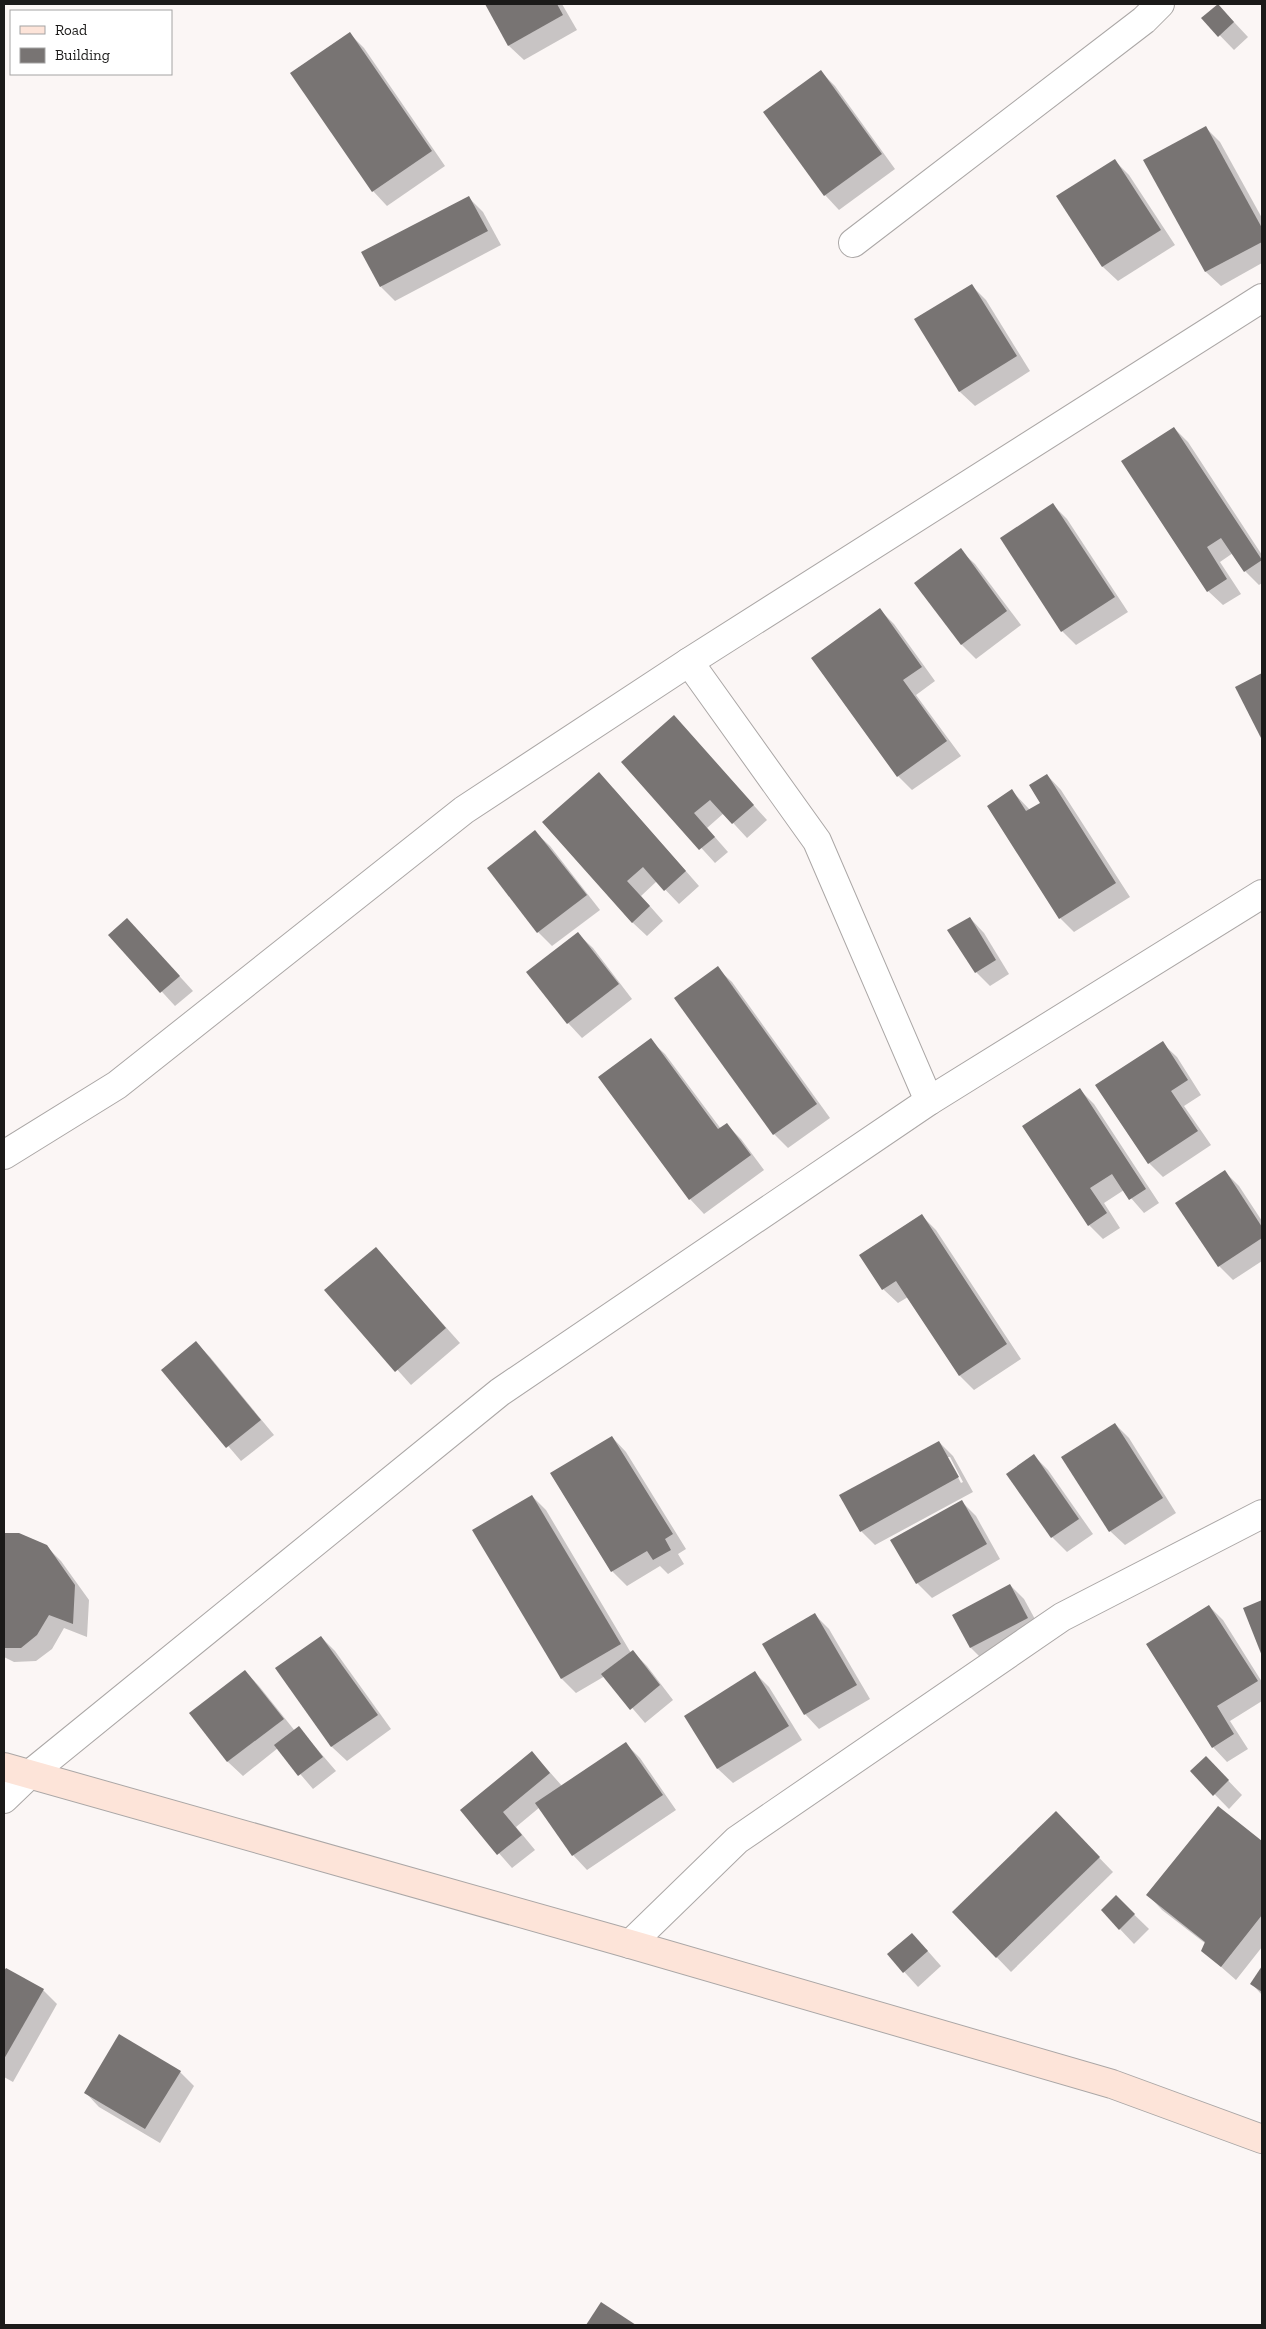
<svg xmlns="http://www.w3.org/2000/svg" width="1266" height="2329" font-family="'Zilla Slab',serif">
  <rect width="100%" height="100%" fill="#fbf6f5"/>
  <!-- shadow -->
  <g fill="#0003" fill-rule="evenodd">
    <path d="M486,4H562L577,30L524,60L509,46Z"/>
    <path d="M1218,5L1248,37L1234,50L1203,18Z"/>
    <path d="M350,34L364,48L445,166L387,206L373,191Z"/>
    <path d="M821,72L835,86L895,169L839,210L825,195L765,112Z"/>
    <path d="M1206,128L1220,142L1262,218V263L1221,286L1206,272L1145,161Z"/>
    <path d="M1115,161L1129,175L1175,245L1118,281L1103,267L1058,197Z"/>
    <path d="M469,198L483,212L501,245L395,301L381,287Z"/>
    <path d="M971,285L986,300L1030,371L975,406L960,392L916,320Z"/>
    <path d="M1174,428L1188,442L1262,555V583L1259,585L1245,571L1233,553L1220,562L1241,594L1223,605L1208,591Z"/>
    <path d="M1053,505L1067,519L1128,612L1076,645L1062,631Z"/>
    <path d="M960,550L975,564L1021,625L976,659L962,645L916,583Z"/>
    <path d="M880,610L894,624L935,681L916,695L961,756L912,790L898,776Z"/>
    <path d="M1262,675V738L1237,687Z"/>
    <path d="M674,717L767,820L747,838L724,813L707,828L728,852L715,863L623,762Z"/>
    <path d="M1047,775L1061,790L1130,897L1074,932L1060,918L1012,791L1030,810L1042,803Z"/>
    <path d="M613,788L699,886L679,904L657,881L641,896L663,921L647,936L632,922Z"/>
    <path d="M535,832L550,846L600,910L552,946L538,932Z"/>
    <path d="M970,918L984,933L1009,974L990,986L976,972Z"/>
    <path d="M141,934L193,991L175,1006L110,935Z"/>
    <path d="M578,934L593,948L632,999L582,1038L568,1023L528,972Z"/>
    <path d="M717,968L732,982L830,1118L788,1148L774,1134Z"/>
    <path d="M650,1040L665,1054L721,1129L727,1125L741,1139L764,1170L704,1214L690,1199L600,1077Z"/>
    <path d="M1162,1043L1177,1057L1201,1095L1184,1106L1211,1145L1163,1177L1149,1163Z"/>
    <path d="M1080,1090L1094,1104L1159,1203L1144,1213L1124,1190L1104,1203L1120,1228L1103,1239L1089,1225Z"/>
    <path d="M1225,1172L1239,1186L1262,1221V1261L1233,1280L1219,1266Z"/>
    <path d="M922,1216L936,1230L1021,1359L974,1390L960,1376L908,1297L898,1303L883,1289L861,1255Z"/>
    <path d="M376,1249L460,1343L411,1385L326,1290Z"/>
    <path d="M196,1343L210,1357L274,1435L241,1461L163,1370Z"/>
    <path d="M1115,1424L1129,1438L1176,1513L1125,1545L1110,1531Z"/>
    <path d="M612,1437L626,1452L686,1549L678,1554L684,1564L668,1574L660,1566L627,1586L612,1571L552,1474Z"/>
    <path d="M939,1442L953,1456L973,1492L875,1545L861,1531ZM947,1457H950L963,1482L961,1483Z"/>
    <path d="M1034,1456L1048,1470L1093,1534L1067,1552L1052,1537L1008,1474Z"/>
    <path d="M532,1496L546,1510L631,1653L633,1652L647,1666L673,1700L645,1723L605,1676L576,1693L562,1679Z"/>
    <path d="M962,1502L976,1516L1000,1559L932,1598L917,1583Z"/>
    <path d="M19,1534L46,1546L61,1561L89,1600L87,1637L64,1628L52,1649L36,1661L14,1662L4,1657V1535Z"/>
    <path d="M1010,1585L1024,1599L1042,1632L985,1662L971,1648L953,1615Z"/>
    <path d="M1262,1601V1652L1244,1609Z"/>
    <path d="M1209,1606L1223,1620L1262,1682V1701L1230,1721L1248,1749L1227,1762L1213,1747Z"/>
    <path d="M815,1615L829,1629L870,1699L819,1729L805,1714Z"/>
    <path d="M321,1637L335,1651L391,1729L347,1761L332,1747L277,1668Z"/>
    <path d="M245,1671L259,1686L295,1731L299,1728L336,1771L313,1789L278,1748L243,1776L228,1762L191,1713Z"/>
    <path d="M755,1673L769,1687L802,1740L733,1783L718,1769L685,1716Z"/>
    <path d="M626,1744L640,1758L676,1810L587,1870L573,1855L540,1807L516,1827L535,1850L512,1868L461,1810L532,1752L562,1786Z"/>
    <path d="M1192,1771L1220,1772L1242,1795L1229,1809Z"/>
    <path d="M1218,1808L1262,1843V1947L1236,1980L1203,1951L1206,1944L1162,1910L1148,1895Z"/>
    <path d="M1056,1813L1113,1872L1011,1972L953,1912Z"/>
    <path d="M1116,1897L1149,1929L1134,1944L1102,1910Z"/>
    <path d="M926,1949L941,1966L918,1987L889,1955Z"/>
    <path d="M1262,1968V1995L1252,1984Z"/>
    <path d="M6,1969L43,1990L57,2004L13,2082L4,2077V1974Z"/>
    <path d="M180,2072L194,2086L160,2143L99,2107L85,2092Z"/>
  </g>
  <!-- building -->
  <g fill="#787473">
    <path d="M485,4H557L563,15L508,46Z"/>
    <path d="M1218,4L1234,22L1218,37L1201,18Z"/>
    <path d="M350,32L432,151L372,192L290,73Z"/>
    <path d="M821,70L882,154L824,196L763,112Z"/>
    <path d="M1206,126L1262,228V242L1205,272L1143,160Z"/>
    <path d="M1115,159L1161,230L1102,267L1056,196Z"/>
    <path d="M469,196L488,231L380,287L361,252Z"/>
    <path d="M972,284L1017,356L959,392L914,319Z"/>
    <path d="M1174,427L1262,560L1244,572L1221,538L1207,547L1227,579L1207,592L1121,461Z"/>
    <path d="M1053,503L1115,597L1061,632L1000,538Z"/>
    <path d="M961,548L1007,611L961,645L914,583Z"/>
    <path d="M880,608L922,667L903,680L947,741L897,777L811,658Z"/>
    <path d="M1262,673V740L1235,687Z"/>
    <path d="M674,715L754,805L732,824L710,800L694,813L715,837L699,850L621,762Z"/>
    <path d="M599,772L686,871L664,891L643,867L627,881L650,906L632,923L542,822Z"/>
    <path d="M1047,774L1116,883L1059,919L987,806L1012,789L1026,811L1040,803L1029,785Z"/>
    <path d="M535,830L587,895L537,933L487,868Z"/>
    <path d="M970,917L996,960L975,973L947,930Z"/>
    <path d="M127,918L180,976L160,993L108,935Z"/>
    <path d="M578,932L619,984L567,1024L526,972Z"/>
    <path d="M718,966L817,1104L773,1135L674,998Z"/>
    <path d="M651,1038L718,1129L727,1123L751,1155L689,1200L598,1077Z"/>
    <path d="M1163,1041L1188,1080L1171,1091L1198,1131L1148,1164L1095,1085Z"/>
    <path d="M1080,1088L1146,1189L1129,1200L1112,1174L1090,1188L1107,1213L1088,1226L1022,1126Z"/>
    <path d="M1225,1170L1262,1227V1238L1218,1267L1175,1203Z"/>
    <path d="M922,1214L1007,1344L959,1376L896,1281L882,1290L859,1255Z"/>
    <path d="M376,1247L446,1328L395,1372L324,1290Z"/>
    <path d="M196,1341L261,1420L226,1448L161,1370Z"/>
    <path d="M1115,1423L1163,1498L1109,1532L1061,1457Z"/>
    <path d="M612,1436L673,1534L665,1539L671,1550L653,1560L647,1551L611,1572L550,1473Z"/>
    <path d="M939,1441L959,1477L860,1532L839,1495Z"/>
    <path d="M1034,1454L1079,1519L1051,1538L1006,1474Z"/>
    <path d="M532,1495L621,1644L561,1679L472,1530Z"/>
    <path d="M962,1500L987,1544L916,1584L890,1540Z"/>
    <path d="M4,1533H19L47,1545L75,1585L73,1624L49,1615L37,1635L21,1648H4Z"/>
    <path d="M1010,1584L1028,1618L970,1648L952,1615Z"/>
    <path d="M1262,1600V1656L1243,1608Z"/>
    <path d="M1209,1605L1258,1681L1217,1706L1234,1734L1212,1748L1146,1644Z"/>
    <path d="M815,1613L857,1685L804,1715L762,1644Z"/>
    <path d="M321,1636L378,1715L331,1747L275,1668Z"/>
    <path d="M633,1650L660,1685L630,1710L601,1674Z"/>
    <path d="M245,1670L284,1719L227,1762L189,1713Z"/>
    <path d="M755,1671L789,1726L717,1769L684,1716Z"/>
    <path d="M299,1726L323,1757L298,1776L274,1745Z"/>
    <path d="M626,1742L663,1795L572,1856L535,1803Z"/>
    <path d="M532,1751L550,1773L503,1812L522,1835L497,1855L460,1810Z"/>
    <path d="M1206,1756L1229,1780L1213,1796L1190,1771Z"/>
    <path d="M1218,1806L1262,1841V1915L1221,1967L1201,1951L1205,1942L1146,1895Z"/>
    <path d="M1056,1811L1100,1857L996,1958L952,1912Z"/>
    <path d="M1116,1895L1135,1914L1119,1930L1101,1910Z"/>
    <path d="M912,1933L928,1951L903,1973L887,1954Z"/>
    <path d="M1262,1966V1992L1250,1984Z"/>
    <path d="M6,1968L44,1989L4,2059V1971Z"/>
    <path d="M119,2034L181,2071L145,2129L84,2093Z"/>
    <path d="M601,2302L636,2325H586Z"/>
  </g>
  <g fill="none" stroke-linecap="round" stroke-linejoin="round">
    <defs>
      <g id="street">
        <path d="M853,243L1144,20L1160,4"/>
        <path d="M689,662L817,841L929,1101"/>
        <path d="M4,1155L117,1085L464,810L689,662L1262,298"/>
        <path d="M4,1799L30,1774L500,1392L929,1101L1262,894"/>
        <path d="M630,1944L737,1840L1062,1617L1262,1514"/>
      </g>
      <path id="secondary" d="M4,1767L630,1944L1112,2084L1262,2139"/>
    </defs>
    <!-- street casing -->
    <use href="#street" stroke="#aba7a6" stroke-width="30"/>
    <!-- secondary casing -->
    <use href="#secondary" stroke="#aba7a6" stroke-width="30"/>
    <!-- street -->
    <use href="#street" stroke="#fff" stroke-width="28"/>
    <!-- secondary -->
    <use href="#secondary" stroke="#fde4d9" stroke-width="28"/>
  </g>
  <!-- border -->
  <rect width="1266" height="2329" fill="none" stroke="#1b1a19" stroke-width="10"/>
  <!-- legend -->
  <rect x="10" y="10" width="162" height="65" fill="#ffffff" stroke="#a4a3a3"/>
  <rect x="20" y="26" width="25" height="8" fill="#fde4d9" stroke="#a4a3a3"/>
  <text x="55" y="35" font-size="15" fill="#1b1a19">Road</text>
  <rect x="20" y="48" width="25" height="15" fill="#787473" stroke="#a4a3a3"/>
  <text x="55" y="60" font-size="15" fill="#1b1a19">Building</text>
</svg>
